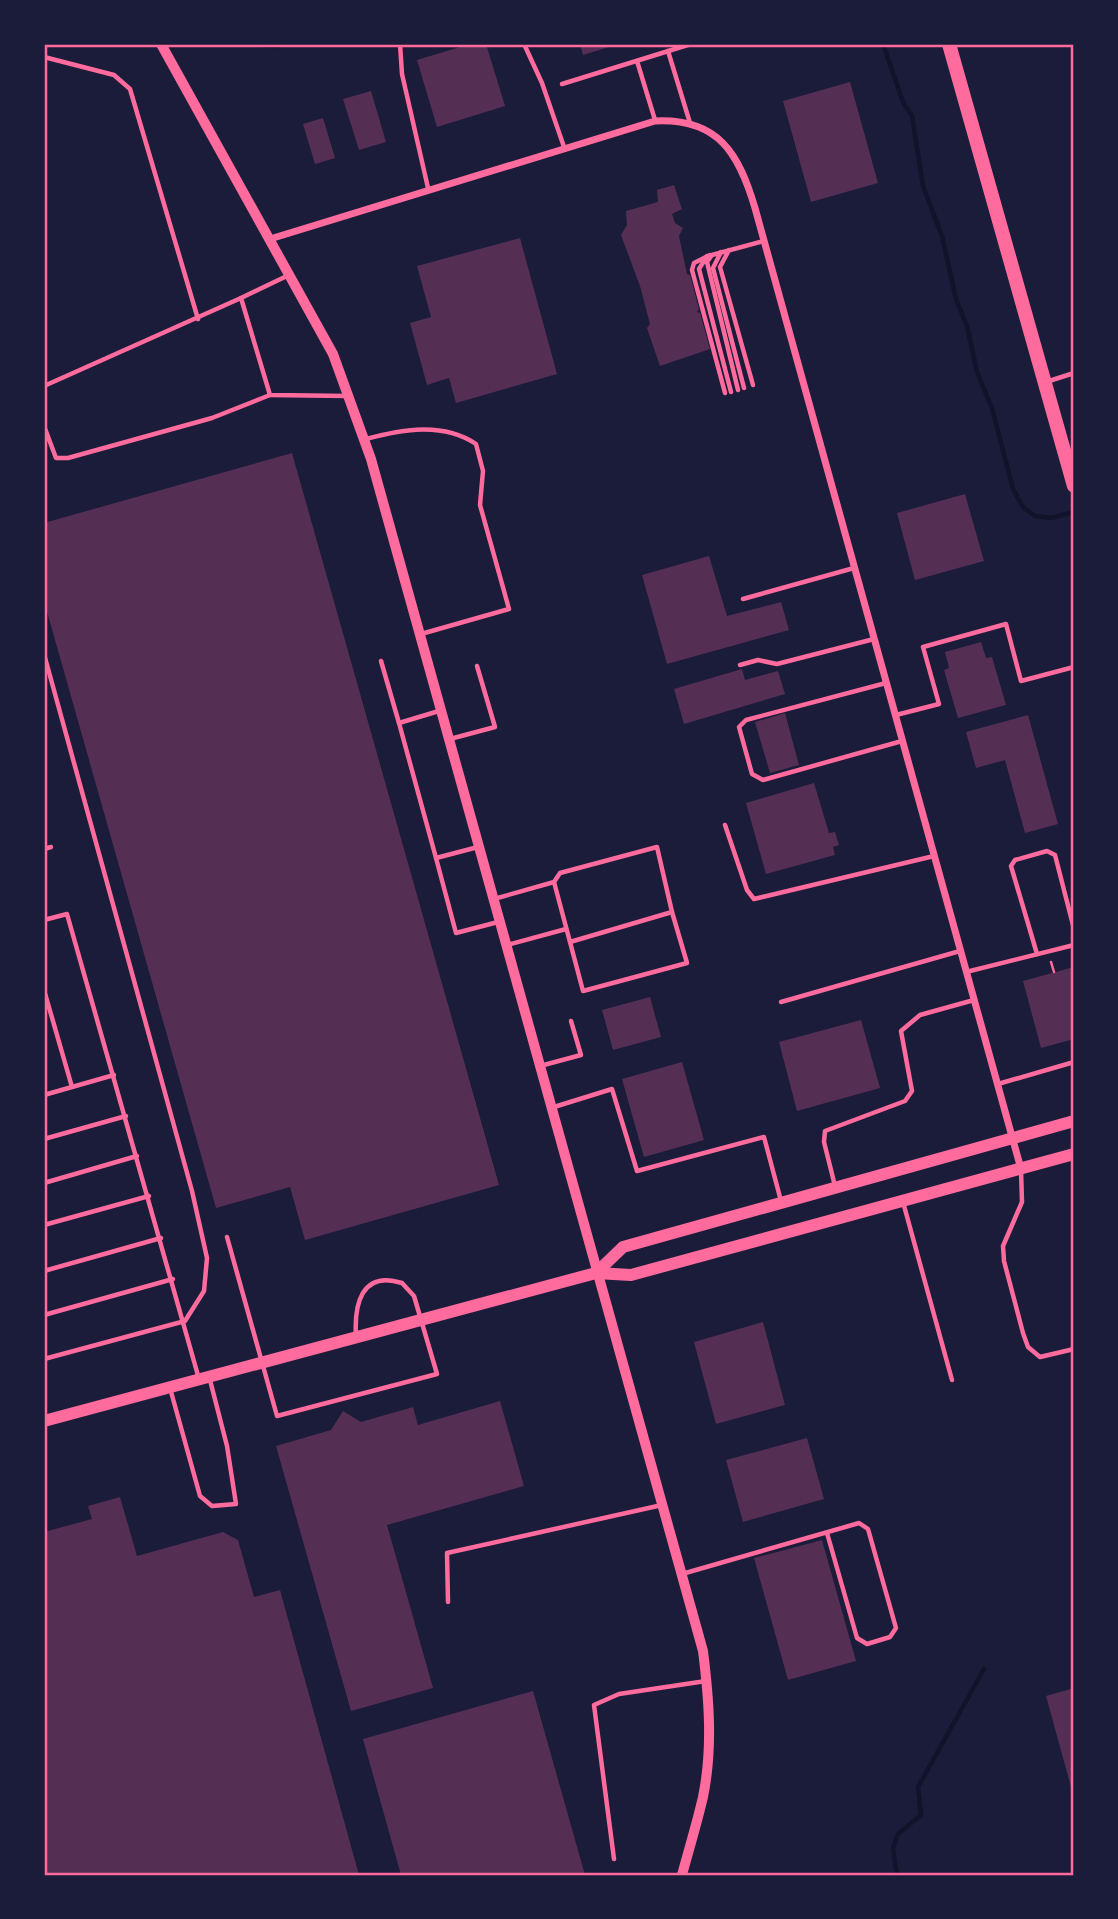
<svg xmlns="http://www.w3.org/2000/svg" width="1118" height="1919" font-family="'Playfair Display',serif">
  <rect width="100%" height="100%" fill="#1b1b3a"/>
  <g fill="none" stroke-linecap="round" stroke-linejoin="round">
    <!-- stream -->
    <g stroke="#12122b" stroke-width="4.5">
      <path d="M246,44L276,46L284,44"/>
      <path d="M883,44L903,102L912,116L923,186L942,236L956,299L967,326L977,372L992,408L1013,489L1023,507L1035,516L1051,518L1074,512"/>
      <path d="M897,1875L893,1848L898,1834L921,1815L918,1787L984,1669"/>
    </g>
  </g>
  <!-- building -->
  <g fill="#542f53">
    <path d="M470,44H486L505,106L437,127L417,60Z"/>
    <path d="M580,44H619L583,55Z"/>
    <path d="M850,82L878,183L811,202L783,101Z"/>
    <path d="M371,91L386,142L359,150L343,99Z"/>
    <path d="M323,118L335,158L315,164L303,124Z"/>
    <path d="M674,185L682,209L672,214L675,223L683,228L679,236L687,274L690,275L699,309L697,312L700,313L710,349L660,366L647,328L650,324L640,286L621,235L627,225L626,211L658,202L657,190Z"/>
    <path d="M520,238L557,374L456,403L449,378L427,385L410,323L431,317L417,266Z"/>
    <path d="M292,453L499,1185L305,1240L290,1187L216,1208L44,601V523Z"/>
    <path d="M965,494L984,561L915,580L897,513Z"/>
    <path d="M709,556L727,616L781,602L789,630L667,664L642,575Z"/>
    <path d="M981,642L986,658L992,657L1006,705L958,718L944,670L949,668L945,652Z"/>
    <path d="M742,669L745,680L778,671L785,694L684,724L674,689Z"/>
    <path d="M785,713L799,765L770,773L755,722Z"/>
    <path d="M1028,715L1058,824L1025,833L1005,760L976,768L966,732Z"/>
    <path d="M814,783L829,833L835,832L839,845L833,847L835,855L766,874L746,803Z"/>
    <path d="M1074,967V1039L1041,1048L1023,981Z"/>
    <path d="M650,997L661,1037L613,1050L602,1010Z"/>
    <path d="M861,1020L880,1088L797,1111L779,1042Z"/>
    <path d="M682,1062L704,1140L644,1157L622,1079Z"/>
    <path d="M763,1322L785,1405L716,1424L694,1342Z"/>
    <path d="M500,1401L524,1486L387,1525L433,1688L351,1711L276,1446L331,1430L343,1411L361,1422L413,1407L418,1425Z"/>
    <path d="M807,1438L824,1499L743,1522L726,1460Z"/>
    <path d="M120,1497L137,1556L223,1532L238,1540L254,1597L280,1590L359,1875H44V1532L92,1519L88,1506Z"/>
    <path d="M822,1540L856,1661L788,1680L754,1558Z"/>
    <path d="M1074,1688V1794H1073L1046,1696Z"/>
    <path d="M533,1691L585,1875H401L363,1739Z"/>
  </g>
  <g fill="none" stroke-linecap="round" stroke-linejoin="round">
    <!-- path -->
    <g stroke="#ff6b9d" stroke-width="2.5">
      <path d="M1051,962L1054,972"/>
      <path d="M1073,1039L1074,1044"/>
    </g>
    <!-- service -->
    <g stroke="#ff6b9d" stroke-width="4.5">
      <path d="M400,44L402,74L428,188"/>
      <path d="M524,44L542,83L564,147"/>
      <path d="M668,51L690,123"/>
      <path d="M44,57L114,75L130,89L198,319"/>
      <path d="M637,61L655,120"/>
      <path d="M562,84L691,44"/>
      <path d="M729,250L720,267L753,385"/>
      <path d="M721,252L713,268L744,388"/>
      <path d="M710,255L694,263L692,270L725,393"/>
      <path d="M707,256L699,269L731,392"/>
      <path d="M289,275L241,298L270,395L348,396"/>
      <path d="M1046,382L1074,373"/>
      <path d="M44,386L241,298"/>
      <path d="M738,390L707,262L712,255L764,241"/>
      <path d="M44,426L56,458H68L212,418L270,395"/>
      <path d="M366,439C403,429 443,422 476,444L483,471L480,505L509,609L421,634"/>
      <path d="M743,599L854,568"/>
      <path d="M44,654L192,1191L207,1258L204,1291L185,1321L44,1359"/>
      <path d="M381,661L399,723"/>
      <path d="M740,665L758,660L777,664L874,639"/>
      <path d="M886,683L746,720L739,727L752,774L763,780L902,741"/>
      <path d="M896,715L939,704L923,647L1006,624L1021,681L1074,667"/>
      <path d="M450,739L495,727L477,666"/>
      <path d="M725,825L747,890L754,899L934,856"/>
      <path d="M478,847L436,858L456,933L498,922"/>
      <path d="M657,847L672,912L570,942L554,882L560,873Z"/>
      <path d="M44,849L51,847"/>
      <path d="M436,858L399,723L439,711"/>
      <path d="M494,899L554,882"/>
      <path d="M44,920L67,914L199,1379"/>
      <path d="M570,942L583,991L687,963L672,912"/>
      <path d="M507,945L566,929"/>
      <path d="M1037,954L1011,866L1015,860L1047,851L1055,855L1074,929"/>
      <path d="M966,972L1074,945"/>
      <path d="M44,990L72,1087L44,1095"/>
      <path d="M781,1002L960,951"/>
      <path d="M540,1066L581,1055L571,1021"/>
      <path d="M998,1084L1074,1062"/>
      <path d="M72,1087L114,1075"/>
      <path d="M554,1107L612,1089L637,1171L764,1137L781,1201"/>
      <path d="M44,1139L126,1116"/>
      <path d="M1021,1170L1022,1202L1003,1246L1004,1261L1023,1333L1028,1347L1040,1357L1074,1349"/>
      <path d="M44,1183L137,1156"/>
      <path d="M835,1186L824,1142L825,1131L905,1101L912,1091L901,1031L920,1015L974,1000"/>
      <path d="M903,1202L952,1380"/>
      <path d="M44,1225L149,1196"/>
      <path d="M227,1237L277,1416L437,1374L414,1296L402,1283C361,1270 354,1305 356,1337"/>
      <path d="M44,1271L161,1238"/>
      <path d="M44,1315L173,1279"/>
      <path d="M170,1388L200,1496L212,1506L236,1504L227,1446L210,1380"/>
      <path d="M682,1574L859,1523L868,1529L896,1628L890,1637L867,1644L857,1638L827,1533"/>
      <path d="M448,1602L447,1553L662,1505"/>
      <path d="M614,1859L594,1705L619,1694L706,1681"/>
    </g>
    <!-- minor -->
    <path stroke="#ff6b9d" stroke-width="7" d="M270,239L655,121C719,118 739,154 755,208L1021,1169"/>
    <!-- tertiary -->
    <path stroke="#ff6b9d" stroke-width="10" d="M161,44L333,354L371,459L703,1651C709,1699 713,1748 703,1797C697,1823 689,1849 682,1875"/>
    <!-- secondary -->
    <g stroke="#ff6b9d" stroke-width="12">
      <path d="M596,1273L623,1247L1074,1121"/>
      <path d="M44,1421L596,1273L631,1275L1074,1154"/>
    </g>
    <!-- trunk -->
    <path stroke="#ff6b9d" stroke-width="14" d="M949,44L1074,486"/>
  </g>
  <!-- border -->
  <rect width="1118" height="1919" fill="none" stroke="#1b1b3a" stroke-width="91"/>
  <rect x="46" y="46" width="1026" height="1828" fill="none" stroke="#ff6b9d" stroke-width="2.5"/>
</svg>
